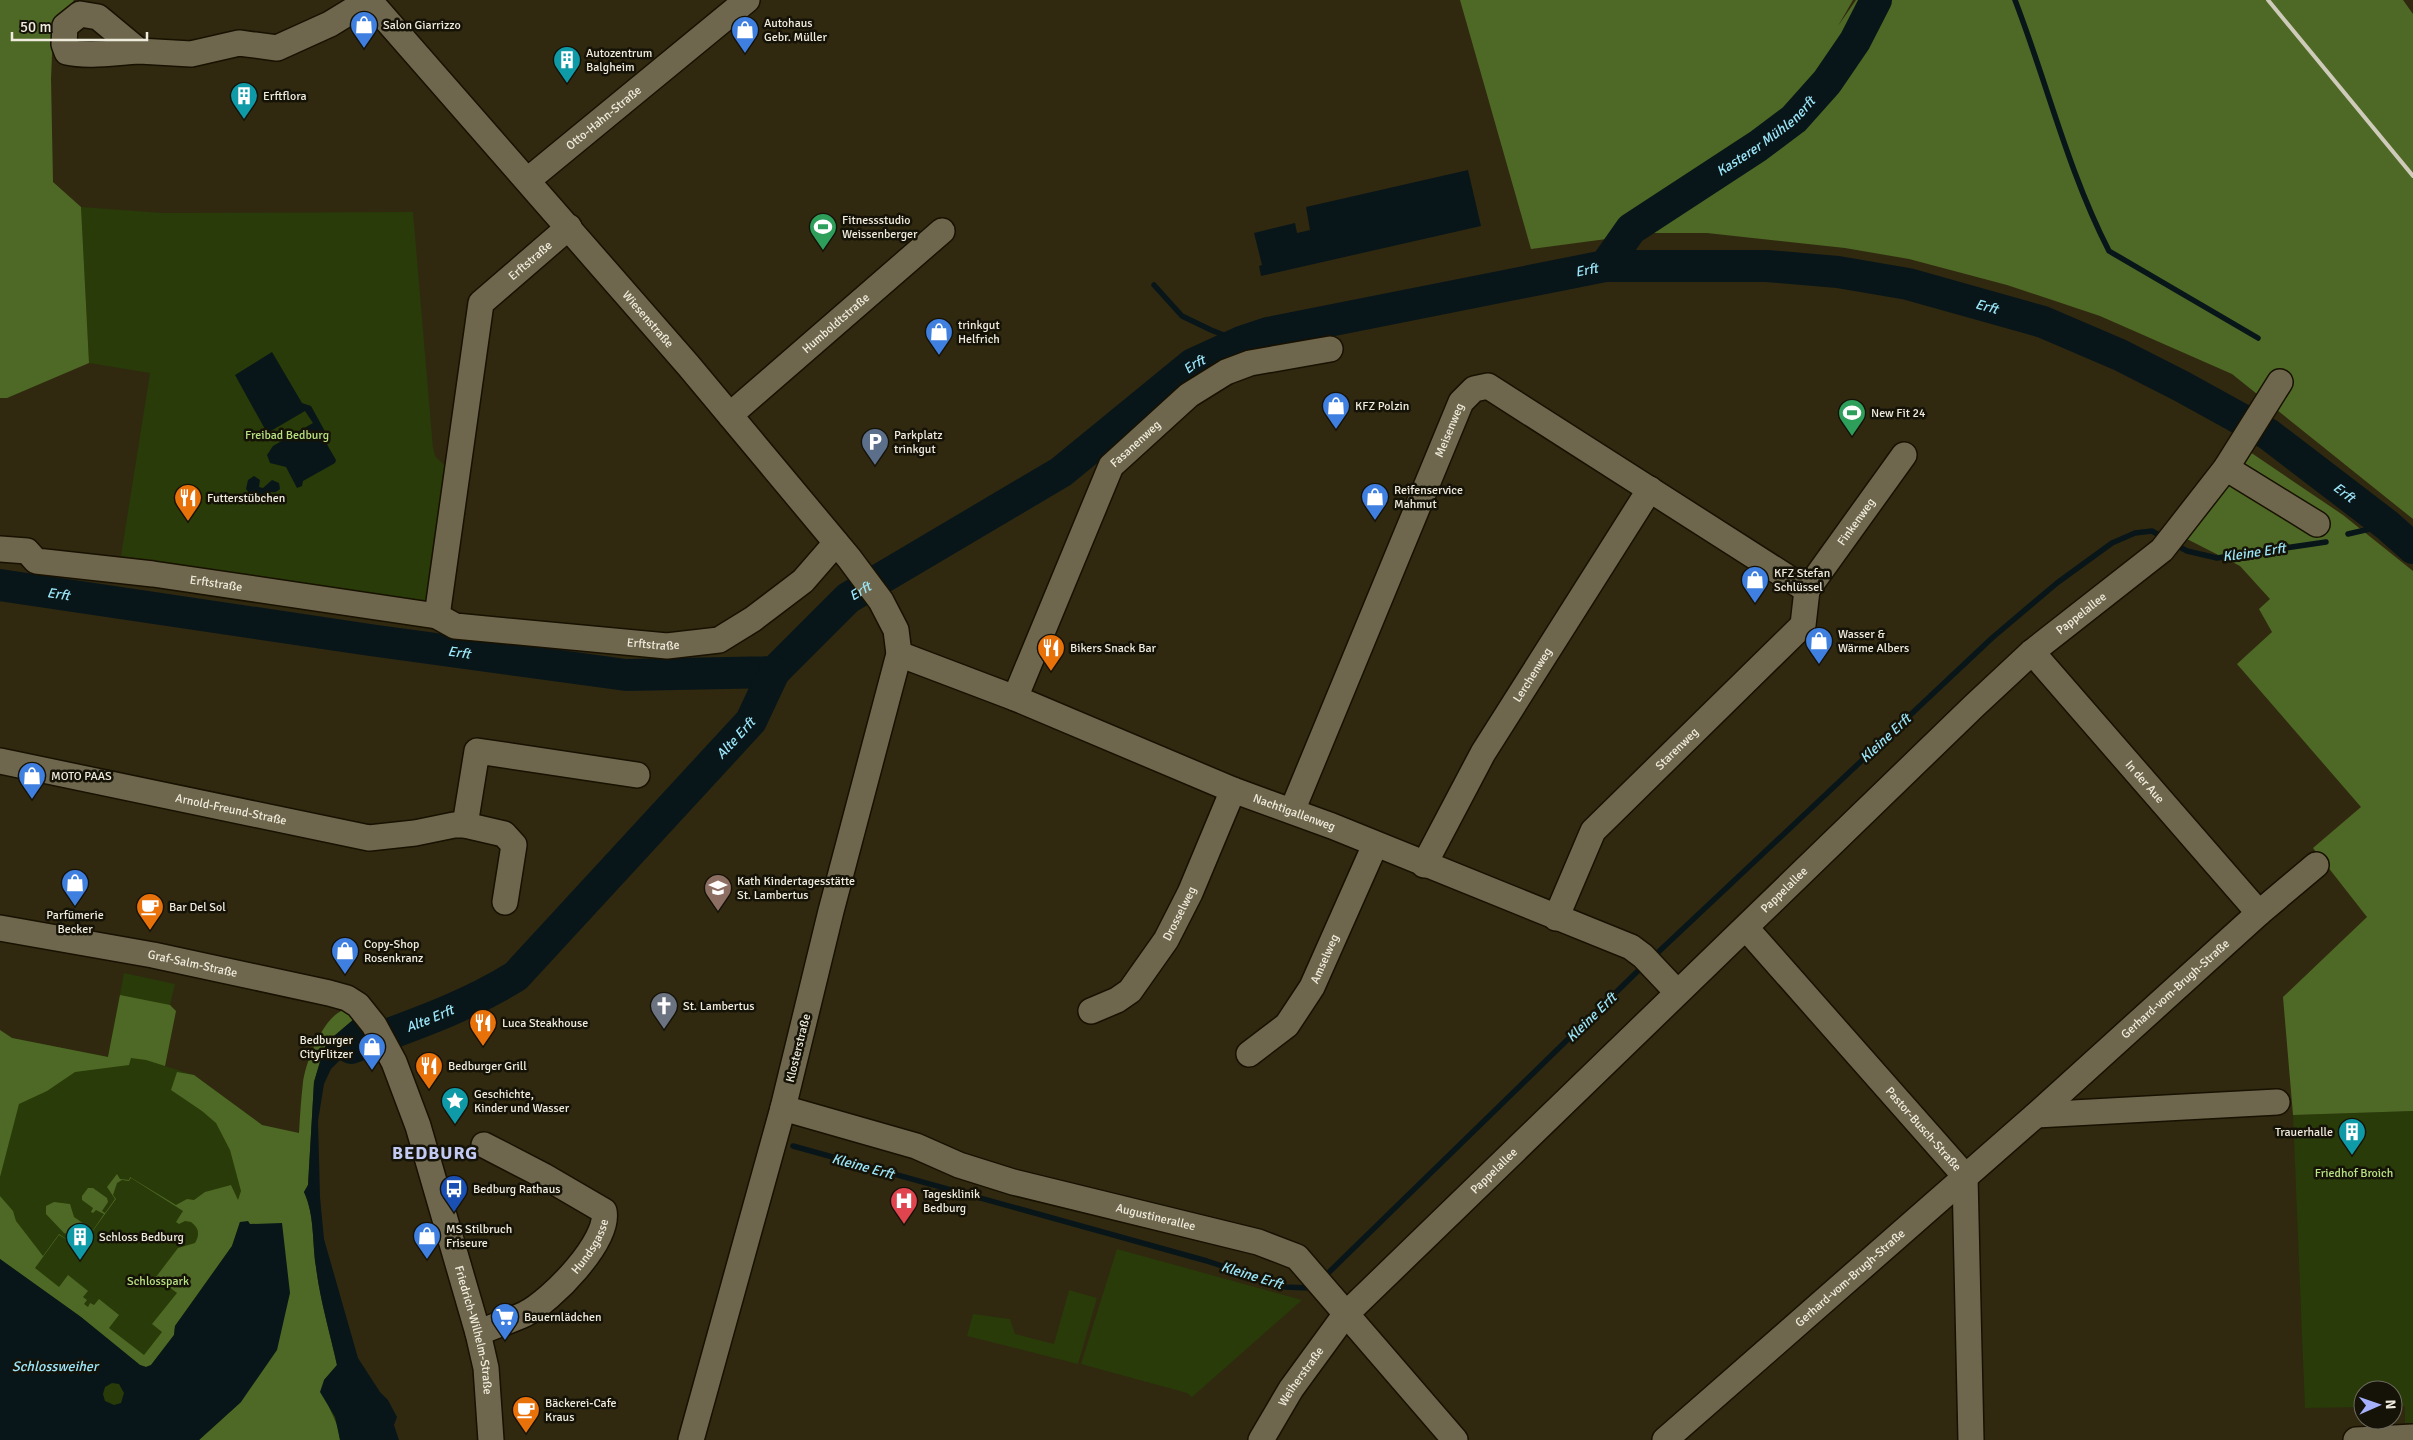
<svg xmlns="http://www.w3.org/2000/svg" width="2413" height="1440" font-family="Signika,sans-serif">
  <rect width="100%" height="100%" fill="#302910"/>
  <!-- green -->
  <g fill="#283b08">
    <path d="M81,207L163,213L413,212L433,448L435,456L446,467L432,604L121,556L150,373L89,363Z"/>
    <path d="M124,973L175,984L170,1005L176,1011L165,1066L194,1075L262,1125L334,1371L340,1440H0V1030L12,1038L108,1057Z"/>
    <path d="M2413,1111V1423H2405V1406H2393V1390H2363V1407L2305,1408L2293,1115Z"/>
    <path d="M1117,1249L1302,1300L1192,1397L1187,1393L1081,1364Z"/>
    <path d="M1069,1290L1097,1298L1078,1364L967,1336L973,1314L1010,1319L1015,1334L1054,1344Z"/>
  </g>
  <!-- forest -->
  <g fill="#4e6925" fill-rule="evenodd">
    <path d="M0,0H74L53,30L51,79L53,182L81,207L89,363L7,398H0Z"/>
    <path d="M1460,0H1853L1838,26L1856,0H2403L2413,14V519L2232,374L2100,316L2007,285L1909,259L1845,248L1707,233H1652L1531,249Z"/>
    <path d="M2250,452L2343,515L2413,571V1111L2293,1115L2283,997L2367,917L2313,848L2361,807L2237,664L2272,632L2259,609L2270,599L2240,566L2183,537L2223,486L2238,477Z"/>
    <path d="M120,995L170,1005L176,1011L165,1066L146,1060L131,1058L129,1065L75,1072L47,1091L19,1104L0,1177V1030L12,1038L108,1057Z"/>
    <path d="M343,1010L354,1019L327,1042L322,1055L314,1082L309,1168L308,1185L304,1192C315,1216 312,1242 316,1267C320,1300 330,1333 337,1365L324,1380L329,1407L338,1427L340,1440H199L241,1402L249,1224L240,1222L232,1246L175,1326L174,1335L151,1365L146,1367L140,1365L81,1317L0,1259V1196L13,1211L16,1221L43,1256L59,1234L69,1241L73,1236L64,1233L46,1214V1206L54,1202L70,1204L74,1217L93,1230L104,1214L96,1210L93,1213L91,1212L93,1208L82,1200V1196L88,1188H93L107,1198L108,1202L102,1211L105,1213L115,1199L107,1187L117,1174L120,1179L129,1180L130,1177L176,1205L187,1199L194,1200L205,1192L231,1185L238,1200L241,1191L230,1150L216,1123L202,1111L171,1090L177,1072L194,1075L262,1125L299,1133C300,1116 301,1099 303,1082C306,1061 323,1018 343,1010ZM131,1178L183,1211L176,1222L179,1224L185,1221L191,1222C199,1228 200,1234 195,1243L178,1248L156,1277L177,1293L152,1324L162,1332L144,1355L109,1328L119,1315L99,1299L94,1305L90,1303L88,1307L84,1304L87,1300L83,1297L88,1291L68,1275L59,1287L35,1268L59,1235L69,1241L81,1225L92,1232L116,1199L113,1195L117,1183L122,1180L129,1181Z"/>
  </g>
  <!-- water -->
  <g fill="#091619" fill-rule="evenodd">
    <path d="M1468,170L1481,226L1261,276L1259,266L1262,265L1254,233L1295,223L1297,233L1310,230L1306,207Z"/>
    <path d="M272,352L302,403L311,406L327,435L325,441L336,460L335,463L303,481L302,486L297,488L286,467L270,463L267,455L273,446L313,423L305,411L269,432L266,431L235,375Z"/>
    <path d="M254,476L260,480L259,487L263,488L272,480L279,483L280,489C271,497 268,486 260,499H254L246,489L248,480Z"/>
    <path d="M354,1019L373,1048L344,1056L331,1069L324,1084L318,1121L320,1197L324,1239L358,1358L380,1392L388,1400L397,1417L394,1425L399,1440H340L335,1417L320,1392L324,1380L337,1365C330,1333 320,1300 316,1267C312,1242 315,1216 304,1192L308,1185L309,1168L314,1082L322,1055L327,1042Z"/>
    <path d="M248,1221L250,1224L282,1223L290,1293L277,1350L241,1402L199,1440H0V1259L81,1317L140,1365L146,1367L151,1365L174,1335L175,1326L232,1246L240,1222ZM112,1383L119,1384L124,1393L121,1403L114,1405L105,1401L103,1394L105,1387Z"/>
  </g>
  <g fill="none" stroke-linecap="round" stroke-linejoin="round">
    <!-- stream -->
    <g stroke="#091619" stroke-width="5.5">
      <path d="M2015,0C2047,83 2068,171 2109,251L2258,338"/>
      <path d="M1154,285L1182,316L1211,330L1241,342"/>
      <path d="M2348,534L2387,525"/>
      <path d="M2174,544L2187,551L2217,558L2326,542"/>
      <path d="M1652,958L1992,638L2057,583L2112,543L2135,533L2152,531L2164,538"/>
      <path d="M793,1146L1207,1261L1285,1287L1310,1288L1313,1286"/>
      <path d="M1322,1279L1643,966"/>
    </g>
    <!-- river -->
    <g stroke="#091619" stroke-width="32">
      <path id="s1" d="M1605,266L1631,229L1758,146L1794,119L1827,82L1855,41L1876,0"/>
      <path id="s2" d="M0,585L370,640L626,675L774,672L848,598L1061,472L1193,364L1241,342L1268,333L1605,266H1767L1838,272L1908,284L2043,322L2120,355L2181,386L2268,434L2387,525L2413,548"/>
      <path id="s3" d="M351,1048C407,1027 465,1008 516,976L751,721L774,672"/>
    </g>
    <defs>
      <g id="minor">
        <path id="s4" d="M369,0L688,365L849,558L881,601L896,630L899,654L831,911L783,1108L691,1440"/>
        <path d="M139,51C116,52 89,57 67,52L64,44L65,26L80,14L98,17L139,51L191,54L239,43L277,48L330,24L369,0"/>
        <path id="s5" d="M528,180L747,0"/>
        <path id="s6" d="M730,415L942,231"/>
        <path d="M2226,468L2317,524"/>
        <path id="s7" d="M0,549L27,551L36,561L153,574L437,616L455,626L667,646L719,640L753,619L803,581L836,543"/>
        <path id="s8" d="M437,616L481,303L569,227"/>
        <path id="s9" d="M2032,652L2259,913"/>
        <path id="s10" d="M899,654L1015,698L1233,790L1332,826L1631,947L1643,956L1677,992"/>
        <path id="s11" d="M1015,698L1111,466L1189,395L1226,372L1250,363L1330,349"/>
        <path id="s12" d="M0,761L369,838L415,833L454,825H465L504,834L514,845L505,902"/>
        <path id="s13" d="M1292,811L1461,402L1474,389L1488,386L1807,590"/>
        <path d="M465,825L477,751L637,775"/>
        <path id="s14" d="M1424,865L1483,753L1650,489"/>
        <path id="s15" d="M1556,918L1593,831L1803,625L1807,590L1904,455"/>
        <path id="s16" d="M0,928L153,955L329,993L347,998L358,1005L374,1025L394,1062L418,1126L478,1333L486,1368L491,1440"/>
        <path id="s17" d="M1746,928L1965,1176L1971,1440"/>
        <path id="s18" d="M1091,1011L1117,1000L1130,991L1166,940L1190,893L1233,790"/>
        <path id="s19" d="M1249,1054L1287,1025L1312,987L1375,845"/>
        <path id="s20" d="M783,1108L916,1146L959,1165L1013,1182L1258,1242L1297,1257L1455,1440"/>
        <path d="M2036,1115L2277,1102"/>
        <path id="s21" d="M478,1333C494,1326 510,1321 525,1314C551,1301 610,1241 604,1211L544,1176L484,1145"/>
        <path id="s22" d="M1261,1440L1291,1389L1345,1315L1974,706L2032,652L2162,550L2226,468L2280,382"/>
        <path id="s23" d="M1665,1440L2036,1115L2259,913L2316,865"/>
        <path d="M2356,1440L2413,1437"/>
      </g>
    </defs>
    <!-- minor casing -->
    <use href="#minor" stroke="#181100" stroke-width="28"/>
    <!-- minor -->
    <use href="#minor" stroke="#6f674d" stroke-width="25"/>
    <!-- rail -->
    <path stroke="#cfcbba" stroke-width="4" d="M2268,0L2413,176"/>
  </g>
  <!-- icons -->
  <defs>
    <symbol id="shop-pin" viewBox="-11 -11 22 30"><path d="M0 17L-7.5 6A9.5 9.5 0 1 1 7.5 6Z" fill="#3f7fe0" stroke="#151208"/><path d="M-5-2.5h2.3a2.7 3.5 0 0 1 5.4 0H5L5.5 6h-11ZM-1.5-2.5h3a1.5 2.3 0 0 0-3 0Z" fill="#fff"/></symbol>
    <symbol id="building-pin" viewBox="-11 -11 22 30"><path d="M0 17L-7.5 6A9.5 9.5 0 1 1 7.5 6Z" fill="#0f9aa8" stroke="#151208"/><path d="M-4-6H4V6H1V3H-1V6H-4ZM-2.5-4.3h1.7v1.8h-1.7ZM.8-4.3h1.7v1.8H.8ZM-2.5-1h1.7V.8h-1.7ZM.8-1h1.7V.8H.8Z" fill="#fff"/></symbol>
    <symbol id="stadium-pin" viewBox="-11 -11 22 30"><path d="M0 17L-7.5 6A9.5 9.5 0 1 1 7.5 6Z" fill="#2e9e5b" stroke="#151208"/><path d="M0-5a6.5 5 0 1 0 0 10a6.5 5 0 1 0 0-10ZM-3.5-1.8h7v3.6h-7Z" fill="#fff"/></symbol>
    <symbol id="parking-pin" viewBox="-11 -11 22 30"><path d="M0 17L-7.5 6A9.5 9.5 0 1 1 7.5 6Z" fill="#5c6f8a" stroke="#151208"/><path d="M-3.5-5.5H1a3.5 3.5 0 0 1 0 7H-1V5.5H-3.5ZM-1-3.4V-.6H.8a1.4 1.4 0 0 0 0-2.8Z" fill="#fff"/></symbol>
    <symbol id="restaurant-pin" viewBox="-11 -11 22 30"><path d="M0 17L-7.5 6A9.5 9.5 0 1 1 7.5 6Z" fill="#e8710a" stroke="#151208"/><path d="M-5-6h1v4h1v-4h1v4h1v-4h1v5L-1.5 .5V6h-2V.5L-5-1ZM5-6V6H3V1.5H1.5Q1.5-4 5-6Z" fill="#fff"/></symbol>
    <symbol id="school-pin" viewBox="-11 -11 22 30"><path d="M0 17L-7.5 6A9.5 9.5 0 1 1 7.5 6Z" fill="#8d6e63" stroke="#151208"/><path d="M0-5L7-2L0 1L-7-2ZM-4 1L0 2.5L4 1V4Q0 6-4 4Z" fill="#fff"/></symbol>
    <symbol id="cafe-pin" viewBox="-11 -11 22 30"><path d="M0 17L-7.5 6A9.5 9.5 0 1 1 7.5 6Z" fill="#e8710a" stroke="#151208"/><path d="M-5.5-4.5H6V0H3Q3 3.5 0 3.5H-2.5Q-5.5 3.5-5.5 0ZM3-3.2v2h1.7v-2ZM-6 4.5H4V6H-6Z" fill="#fff"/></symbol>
    <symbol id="church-pin" viewBox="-11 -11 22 30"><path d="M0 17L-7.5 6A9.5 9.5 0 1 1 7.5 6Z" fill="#6b7280" stroke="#151208"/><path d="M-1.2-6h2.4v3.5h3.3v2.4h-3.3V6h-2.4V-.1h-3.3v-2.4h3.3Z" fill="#fff"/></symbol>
    <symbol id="sight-pin" viewBox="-11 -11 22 30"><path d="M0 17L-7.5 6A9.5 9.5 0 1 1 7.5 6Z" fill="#0f9aa8" stroke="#151208"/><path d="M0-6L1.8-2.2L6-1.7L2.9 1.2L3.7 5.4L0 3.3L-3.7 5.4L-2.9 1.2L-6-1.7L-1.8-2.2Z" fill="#fff"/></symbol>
    <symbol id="bus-pin" viewBox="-11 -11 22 30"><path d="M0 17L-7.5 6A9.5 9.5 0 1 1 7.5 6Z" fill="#1a4fb4" stroke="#151208"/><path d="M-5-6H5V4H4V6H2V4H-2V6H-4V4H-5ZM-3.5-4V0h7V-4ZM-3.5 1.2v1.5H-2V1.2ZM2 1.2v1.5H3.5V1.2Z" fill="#fff"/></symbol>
    <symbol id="hospital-pin" viewBox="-11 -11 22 30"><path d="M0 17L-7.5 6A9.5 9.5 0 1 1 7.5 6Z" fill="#e0444e" stroke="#151208"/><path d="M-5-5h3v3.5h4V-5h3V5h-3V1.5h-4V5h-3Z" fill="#fff"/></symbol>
    <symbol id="supermarket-pin" viewBox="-11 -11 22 30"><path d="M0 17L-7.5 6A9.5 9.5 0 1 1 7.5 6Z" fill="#3f7fe0" stroke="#151208"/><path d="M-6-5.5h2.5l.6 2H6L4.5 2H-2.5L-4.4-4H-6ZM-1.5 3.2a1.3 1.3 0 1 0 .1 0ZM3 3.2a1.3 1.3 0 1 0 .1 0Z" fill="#fff"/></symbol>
  </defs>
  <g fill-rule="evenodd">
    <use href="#shop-pin" x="348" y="9" width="32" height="43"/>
    <use href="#shop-pin" x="729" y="14" width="32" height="43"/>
    <use href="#building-pin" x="551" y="44" width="32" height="43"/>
    <use href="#building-pin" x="228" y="80" width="32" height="43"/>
    <use href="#stadium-pin" x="807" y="211" width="32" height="43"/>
    <use href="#shop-pin" x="923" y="316" width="32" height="43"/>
    <use href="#shop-pin" x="1320" y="390" width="32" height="43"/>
    <use href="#stadium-pin" x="1836" y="397" width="32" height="43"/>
    <use href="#parking-pin" x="859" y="426" width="32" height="43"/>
    <use href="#shop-pin" x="1359" y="481" width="32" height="43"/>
    <use href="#restaurant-pin" x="172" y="482" width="32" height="43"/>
    <use href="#shop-pin" x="1739" y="564" width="32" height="43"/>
    <use href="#shop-pin" x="1803" y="625" width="32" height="43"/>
    <use href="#restaurant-pin" x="1035" y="632" width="32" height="43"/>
    <use href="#shop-pin" x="16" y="760" width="32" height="43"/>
    <use href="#shop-pin" x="59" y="867" width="32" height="43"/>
    <use href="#school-pin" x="702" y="872" width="32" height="43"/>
    <use href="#cafe-pin" x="134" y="891" width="32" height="43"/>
    <use href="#shop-pin" x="329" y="935" width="32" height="43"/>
    <use href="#church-pin" x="648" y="990" width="32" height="43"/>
    <use href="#restaurant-pin" x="467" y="1007" width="32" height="43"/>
    <use href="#shop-pin" x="356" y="1031" width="32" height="43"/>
    <use href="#restaurant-pin" x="413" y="1050" width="32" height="43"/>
    <use href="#sight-pin" x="439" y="1085" width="32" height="43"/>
    <use href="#building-pin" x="2336" y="1116" width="32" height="43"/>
    <use href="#bus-pin" x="438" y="1173" width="32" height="43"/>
    <use href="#hospital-pin" x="888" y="1185" width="32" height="43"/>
    <use href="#shop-pin" x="411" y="1220" width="32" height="43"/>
    <use href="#building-pin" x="64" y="1221" width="32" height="43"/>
    <use href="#supermarket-pin" x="489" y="1301" width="32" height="43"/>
    <use href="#cafe-pin" x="510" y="1394" width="32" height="43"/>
  </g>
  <g text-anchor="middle" stroke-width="5" stroke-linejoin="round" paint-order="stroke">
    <!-- poi labels -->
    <g font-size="12" fill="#f0ecdd" stroke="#151208" text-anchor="start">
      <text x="764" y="27">Autohaus<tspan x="764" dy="14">Gebr. Müller</tspan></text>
      <text x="383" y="29">Salon Giarrizzo</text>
      <text x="586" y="57">Autozentrum<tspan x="586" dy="14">Balgheim</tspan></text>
      <text x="263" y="100">Erftflora</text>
      <text x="842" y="224">Fitnessstudio<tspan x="842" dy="14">Weissenberger</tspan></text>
      <text x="958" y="329">trinkgut<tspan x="958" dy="14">Helfrich</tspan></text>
      <text x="1355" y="410">KFZ Polzin</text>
      <text x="1871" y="417">New Fit 24</text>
      <text x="894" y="439">Parkplatz<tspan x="894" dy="14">trinkgut</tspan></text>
      <text x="1394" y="494">Reifenservice<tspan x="1394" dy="14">Mahmut</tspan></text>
      <text x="207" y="502">Futterstübchen</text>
      <text x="1774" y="577">KFZ Stefan<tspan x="1774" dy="14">Schlüssel</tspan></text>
      <text x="1838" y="638">Wasser &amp;<tspan x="1838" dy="14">Wärme Albers</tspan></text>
      <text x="1070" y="652">Bikers Snack Bar</text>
      <text x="51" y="780">MOTO PAAS</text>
      <text x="737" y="885">Kath Kindertagesstätte<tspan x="737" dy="14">St. Lambertus</tspan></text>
      <text x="169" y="911">Bar Del Sol</text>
      <text x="75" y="919" text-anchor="middle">Parfümerie<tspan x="75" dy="14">Becker</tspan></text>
      <text x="364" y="948">Copy-Shop<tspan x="364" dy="14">Rosenkranz</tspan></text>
      <text x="683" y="1010">St. Lambertus</text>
      <text x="502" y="1027">Luca Steakhouse</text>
      <text x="353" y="1044" text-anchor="end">Bedburger<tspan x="353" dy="14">CityFlitzer</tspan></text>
      <text x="448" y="1070">Bedburger Grill</text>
      <text x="474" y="1098">Geschichte,<tspan x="474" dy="14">Kinder und Wasser</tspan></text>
      <text x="2333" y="1136" text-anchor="end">Trauerhalle</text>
      <text x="473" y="1193">Bedburg Rathaus</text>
      <text x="923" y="1198">Tagesklinik<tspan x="923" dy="14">Bedburg</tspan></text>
      <text x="446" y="1233">MS Stilbruch<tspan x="446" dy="14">Friseure</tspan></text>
      <text x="99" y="1241">Schloss Bedburg</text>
      <text x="524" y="1321">Bauernlädchen</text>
      <text x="545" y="1407">Bäckerei-Cafe<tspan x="545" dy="14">Kraus</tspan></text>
    </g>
    <!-- street labels -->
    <g font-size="12" fill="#f0ecdd" stroke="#151208">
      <text dy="4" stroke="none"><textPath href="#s5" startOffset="98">Otto-Hahn-Straße</textPath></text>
      <text dy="4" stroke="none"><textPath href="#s8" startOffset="381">Erftstraße</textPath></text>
      <text dy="4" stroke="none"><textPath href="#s4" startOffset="424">Wiesenstraße</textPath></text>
      <text dy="4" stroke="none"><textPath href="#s6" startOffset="140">Humboldtstraße</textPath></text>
      <text dy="4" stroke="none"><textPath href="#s13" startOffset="412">Meisenweg</textPath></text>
      <text dy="4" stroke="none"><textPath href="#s11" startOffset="284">Fasanenweg</textPath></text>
      <text dy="4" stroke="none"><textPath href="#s15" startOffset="508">Finkenweg</textPath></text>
      <text dy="4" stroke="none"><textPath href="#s7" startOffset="222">Erftstraße</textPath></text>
      <text dy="4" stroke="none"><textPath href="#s22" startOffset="1168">Pappelallee</textPath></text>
      <text dy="4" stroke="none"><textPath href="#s7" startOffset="665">Erftstraße</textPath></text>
      <text dy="4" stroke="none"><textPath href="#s14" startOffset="219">Lerchenweg</textPath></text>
      <text dy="4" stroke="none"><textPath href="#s15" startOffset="212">Starenweg</textPath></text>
      <text dy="4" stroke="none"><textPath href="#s9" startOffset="172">In der Aue</textPath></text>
      <text dy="4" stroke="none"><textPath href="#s12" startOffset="236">Arnold-Freund-Straße</textPath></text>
      <text dy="4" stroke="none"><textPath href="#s10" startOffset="426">Nachtigallenweg</textPath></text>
      <text dy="4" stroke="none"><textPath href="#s22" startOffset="762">Pappelallee</textPath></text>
      <text dy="4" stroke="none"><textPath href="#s18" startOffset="136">Drosselweg</textPath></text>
      <text dy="4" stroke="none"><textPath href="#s19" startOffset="124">Amselweg</textPath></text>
      <text dy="4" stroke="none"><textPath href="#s16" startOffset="196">Graf-Salm-Straße</textPath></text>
      <text dy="4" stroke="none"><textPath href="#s23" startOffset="681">Gerhard-vom-Brugh-Straße</textPath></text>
      <text transform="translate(798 1048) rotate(-76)" y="4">Klosterstraße</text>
      <text dy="4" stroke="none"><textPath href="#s17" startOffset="268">Pastor-Busch-Straße</textPath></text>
      <text dy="4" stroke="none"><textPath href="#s22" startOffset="358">Pappelallee</textPath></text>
      <text dy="4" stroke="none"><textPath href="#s20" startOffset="389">Augustinerallee</textPath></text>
      <text dy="4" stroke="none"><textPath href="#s21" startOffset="146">Hundsgasse</textPath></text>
      <text dy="4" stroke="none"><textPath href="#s23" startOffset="246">Gerhard-vom-Brugh-Straße</textPath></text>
      <text dy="4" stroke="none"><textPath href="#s16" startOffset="715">Friedrich-Wilhelm-Straße</textPath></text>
      <text dy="4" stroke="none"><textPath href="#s22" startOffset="75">Weiherstraße</textPath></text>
    </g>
    <!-- park labels -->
    <g font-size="12" fill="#b8e182" stroke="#151208">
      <text x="287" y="439">Freibad Bedburg</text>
      <text x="2354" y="1177">Friedhof Broich</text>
      <text x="158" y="1285">Schlosspark</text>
    </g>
    <!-- water labels -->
    <g font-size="14" font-style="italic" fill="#9be6f9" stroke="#151208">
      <text dy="5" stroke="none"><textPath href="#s1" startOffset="209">Kasterer Mühlenerft</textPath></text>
      <text dy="5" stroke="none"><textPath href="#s2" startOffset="1709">Erft</textPath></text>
      <text dy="5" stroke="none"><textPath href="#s2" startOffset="2114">Erft</textPath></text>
      <text dy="5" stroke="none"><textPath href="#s2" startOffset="1304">Erft</textPath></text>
      <text dy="5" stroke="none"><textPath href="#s2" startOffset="2520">Erft</textPath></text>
      <text transform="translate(2254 552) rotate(-8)" y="5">Kleine Erft</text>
      <text dy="5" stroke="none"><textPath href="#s2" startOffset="899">Erft</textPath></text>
      <text dy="5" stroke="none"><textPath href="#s2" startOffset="59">Erft</textPath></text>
      <text dy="5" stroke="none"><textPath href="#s2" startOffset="464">Erft</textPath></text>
      <text dy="5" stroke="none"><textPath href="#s3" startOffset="504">Alte Erft</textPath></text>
      <text transform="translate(1885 738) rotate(-43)" y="5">Kleine Erft</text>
      <text transform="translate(1591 1017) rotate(-44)" y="5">Kleine Erft</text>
      <text dy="5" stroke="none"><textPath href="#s3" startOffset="84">Alte Erft</textPath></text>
      <text transform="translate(863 1166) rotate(15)" y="5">Kleine Erft</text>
      <text transform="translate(1252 1275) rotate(17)" y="5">Kleine Erft</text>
      <text x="55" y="1371">Schlossweiher</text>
    </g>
    <!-- district labels -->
    <g font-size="18" font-weight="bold" letter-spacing="1" fill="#c2caf4" stroke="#151208">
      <text x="435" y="1159">BEDBURG</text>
    </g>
  </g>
  <!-- north arrow -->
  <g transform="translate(2378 1405) rotate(88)"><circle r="24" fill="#151208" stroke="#6d695d"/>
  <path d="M0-4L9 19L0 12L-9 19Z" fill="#a5b1fc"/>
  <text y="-8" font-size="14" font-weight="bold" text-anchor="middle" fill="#f0ecdd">N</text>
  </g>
  <!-- scale -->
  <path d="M12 32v8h135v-8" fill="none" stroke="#f0ecdd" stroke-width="2.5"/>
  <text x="20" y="32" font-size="15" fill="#f0ecdd" stroke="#151208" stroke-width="4" paint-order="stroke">50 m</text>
</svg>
